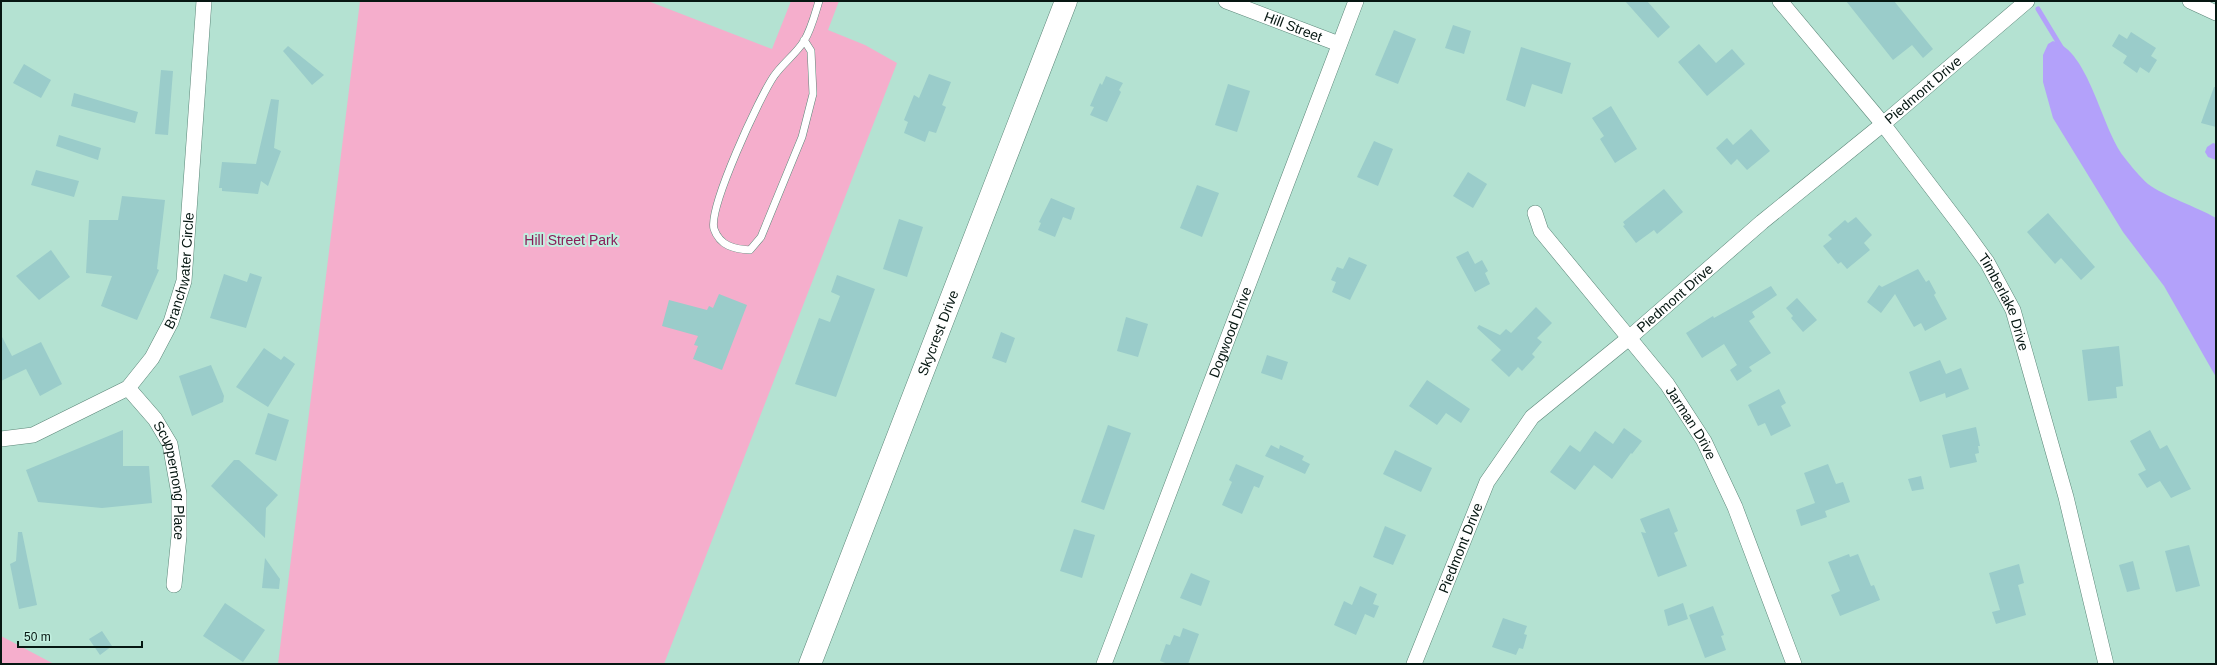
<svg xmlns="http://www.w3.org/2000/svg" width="2217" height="665" font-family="Arial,sans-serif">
  <rect width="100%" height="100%" fill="#b4e2d2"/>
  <!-- green -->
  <g fill="#f5aecc">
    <path d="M360,1H648L772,49L791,1H839L828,30L865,45L897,63L664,664H278Z"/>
    <path d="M1,636L54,664H1Z"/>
  </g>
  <!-- water -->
  <g fill="#b3a1fa">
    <path d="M2053,41C2089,51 2101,127 2124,157C2131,166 2140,177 2148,184C2164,196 2197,207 2216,218V377L2164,286L2123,232L2053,118L2043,82V55L2048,44Z"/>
    <path d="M2213,143L2216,144V160L2208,157L2205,152L2207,147Z"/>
  </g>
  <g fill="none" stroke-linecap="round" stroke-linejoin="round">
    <!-- stream -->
    <path stroke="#b3a1fa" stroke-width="5" d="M2038,9L2061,47"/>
  </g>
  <!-- building -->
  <g fill="#9accca">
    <path d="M1625,1H1647L1670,27L1658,38Z"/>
    <path d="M1846,1H1894L1933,49L1923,58L1912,45L1893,60Z"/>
    <path d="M1453,25L1471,31L1464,54L1445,48Z"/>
    <path d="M1394,30L1416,39L1398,84L1375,75Z"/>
    <path d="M2131,32L2156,48L2151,56L2157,60L2149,73L2140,67L2137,73L2123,63L2127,56L2112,46L2119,34L2127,39Z"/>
    <path d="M1699,44L1716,63L1732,49L1745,64L1707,96L1678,62Z"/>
    <path d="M288,46L324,75L312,85L283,51Z"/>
    <path d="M1521,47L1571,63L1562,94L1532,84L1525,107L1506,100Z"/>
    <path d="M24,64L51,80L41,98L13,83Z"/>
    <path d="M161,70L173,71L168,135L155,134Z"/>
    <path d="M929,74L951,82L942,105L946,107L936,133L929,131L925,142L904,133L908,122L904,120L914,95L919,98Z"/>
    <path d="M1106,76L1123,83L1119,90L1121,92L1107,122L1090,115L1094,107L1090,106L1100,83L1102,85Z"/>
    <path d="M1228,84L1250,91L1237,132L1215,125Z"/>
    <path d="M2214,87H2216V127L2201,123Z"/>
    <path d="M74,93L138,112L135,123L71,106Z"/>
    <path d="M271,99L279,100L274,148L281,151L268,186L261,181L258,194L222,191V188H219L222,162L256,164Z"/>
    <path d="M1611,106L1637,149L1615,163L1600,139L1604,136L1592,118Z"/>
    <path d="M1751,129L1770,151L1747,170L1737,159L1731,165L1716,148L1727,138L1733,145Z"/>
    <path d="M59,135L101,148L98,160L56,146Z"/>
    <path d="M1374,141L1393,149L1378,186L1357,177Z"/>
    <path d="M36,170L79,181L74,197L31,185Z"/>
    <path d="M1468,172L1487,184L1473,208L1453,196Z"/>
    <path d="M1197,185L1219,193L1202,237L1180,228Z"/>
    <path d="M1664,189L1683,212L1657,234L1654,230L1636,243L1623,226L1625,225L1623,222Z"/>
    <path d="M122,196L165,200L157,269L159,270L137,320L101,306L112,276L86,273L89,220H118Z"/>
    <path d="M1051,198L1075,208L1071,220L1063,217L1055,237L1038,230L1041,223L1039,222Z"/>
    <path d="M2048,213L2095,267L2081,280L2061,258L2055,264L2027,232Z"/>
    <path d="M1856,217L1872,235L1864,243L1870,250L1847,269L1841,262L1838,264L1823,246L1832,239L1828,235L1845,220L1848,223Z"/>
    <path d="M899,219L923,227L907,277L883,269Z"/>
    <path d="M51,250L70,277L39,300L16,276Z"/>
    <path d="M1468,251L1475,264L1482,260L1488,271L1485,273L1490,284L1475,292L1456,257Z"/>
    <path d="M1349,257L1367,265L1350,300L1332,292L1336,282L1331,280L1337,267L1343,269Z"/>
    <path d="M1918,269L1926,282L1929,280L1936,293L1934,295L1947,319L1925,331L1921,323L1914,327L1895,294L1881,313L1867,302L1879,285L1882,287Z"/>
    <path d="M250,273L262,277L246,328L210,318L224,274L247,282Z"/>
    <path d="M837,275L875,289L836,397L795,384L819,318L830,322L840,296L831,292Z"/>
    <path d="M1771,286L1777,295L1752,312L1755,317L1749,321L1771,353L1749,367L1752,371L1737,381L1730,370L1737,365L1724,344L1702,358L1686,333L1713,316L1714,318Z"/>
    <path d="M719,294L747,305L722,370L693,359L698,346L694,345L698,336L662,326L669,300L707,310L709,306L713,308Z"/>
    <path d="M1797,298L1817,320L1803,332L1791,318L1793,316L1786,308Z"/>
    <path d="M1536,307L1552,323L1537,338L1542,342L1532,354L1535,357L1522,371L1518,367L1509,377L1491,360L1501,350L1477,328L1479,325L1500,335L1506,329L1511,333Z"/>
    <path d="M1126,317L1148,324L1138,357L1117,351Z"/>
    <path d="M1001,332L1015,338L1006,363L992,358Z"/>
    <path d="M1,335L12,356L41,342L62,384L40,396L26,369L1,381Z"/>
    <path d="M2119,346L2123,386L2116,387L2117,398L2088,401L2082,350Z"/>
    <path d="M264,348L281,360L284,356L295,364L268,407L236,387Z"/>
    <path d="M1267,355L1288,362L1282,380L1261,373Z"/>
    <path d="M1940,360L1946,374L1961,368L1969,389L1946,398L1945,393L1920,402L1909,372Z"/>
    <path d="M211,365L224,396L223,402L192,416L179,376Z"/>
    <path d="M1427,380L1470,409L1461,423L1446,413L1437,425L1409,406Z"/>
    <path d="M1779,389L1786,403L1781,406L1791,426L1771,436L1765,423L1758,426L1748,405Z"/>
    <path d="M268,413L289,420L276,461L255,454Z"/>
    <path d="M1108,425L1131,433L1104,510L1081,502Z"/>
    <path d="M1976,427L1980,446H1978L1979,453L1975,454L1977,462L1950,468L1942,435Z"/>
    <path d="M1624,428L1642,441L1632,454L1631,453L1612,479L1594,465L1575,490L1550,472L1570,445L1580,452L1595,431L1613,444Z"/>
    <path d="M123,430V466H149L152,503L102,508L38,502L26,470Z"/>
    <path d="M2150,430L2160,449L2167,445L2191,489L2171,498L2160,481L2147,488L2138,474L2146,470L2130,441Z"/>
    <path d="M1271,445L1279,449L1280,445L1304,456L1302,460L1310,464L1305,474L1265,456Z"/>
    <path d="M1395,450L1432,468L1421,492L1383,474Z"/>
    <path d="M234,460H239L278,495L266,508L265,538L211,486Z"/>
    <path d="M1236,464L1264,476L1259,488L1254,486L1242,514L1222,505L1232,482L1229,480Z"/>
    <path d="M1828,464L1836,484L1843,482L1850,502L1825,511L1827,517L1801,526L1796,510L1815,503L1804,473Z"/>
    <path d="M1921,476L1924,489L1912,491L1908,479Z"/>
    <path d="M1669,508L1678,531L1674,533L1687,566L1658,577L1641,532L1646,533L1640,519Z"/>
    <path d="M1385,526L1406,535L1393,565L1373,557Z"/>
    <path d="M1074,529L1095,535L1082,578L1060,571Z"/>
    <path d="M18,532H22L37,605L19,609L10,564L16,561Z"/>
    <path d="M2189,545L2200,586L2176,592L2165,551Z"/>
    <path d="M1849,554L1850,557L1858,554L1871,586L1874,585L1880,600L1840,616L1831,595L1840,591L1828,562Z"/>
    <path d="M265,558L280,579L279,589L262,588Z"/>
    <path d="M2133,561L2140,589L2127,592L2119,565Z"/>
    <path d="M2019,564L2024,583L2018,585L2026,615L1996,624L1992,612L2000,610L1989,573Z"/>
    <path d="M1191,573L1210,581L1201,606L1180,598Z"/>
    <path d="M1360,586L1377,594L1373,604L1379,606L1374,618L1365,614L1356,635L1334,625L1344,601L1352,605Z"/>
    <path d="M225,603L265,630L243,662L203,636Z"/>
    <path d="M1683,603L1688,619L1668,626L1664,610Z"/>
    <path d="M1713,606L1724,635L1721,636L1726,650L1705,658L1689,615Z"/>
    <path d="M1503,618L1527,626L1524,634L1527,635L1523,649L1519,648L1516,655L1492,647Z"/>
    <path d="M1183,628L1199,634L1188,664H1168L1160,661L1166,644L1170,645L1174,635L1180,637Z"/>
    <path d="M102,631L112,646L100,655L89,639Z"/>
  </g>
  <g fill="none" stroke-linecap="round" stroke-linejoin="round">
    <defs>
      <path id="lane" d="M804,40L811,51L813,94L802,137L761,237L750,250C734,249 720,246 714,229C708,208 760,96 774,76C783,63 796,54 804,41C811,30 815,14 819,1"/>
      <g id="street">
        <path id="s1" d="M1226,1L1339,44"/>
        <path id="s2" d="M1780,1L1883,124L1963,229L1987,262L2013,310L2066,497L2106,664"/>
        <path d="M2190,1L2216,13"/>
        <path id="s3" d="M1535,213L1541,231L1667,384L1704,441L1735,507L1794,664"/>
        <path id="s4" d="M128,388L155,419L170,444L179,494V536L174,585"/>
        <path id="s5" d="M1,439L33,435L128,388L152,358L171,322L184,281L204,1"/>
        <path id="s6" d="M1104,664L1356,1"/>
        <path id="s7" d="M1414,664L1487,482L1532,417L1629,338L1762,222L1883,124L2027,1"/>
      </g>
      <g id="primary">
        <path id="s8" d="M810,664L1066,1"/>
      </g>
    </defs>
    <!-- lane casing -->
    <use href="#lane" stroke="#5b8678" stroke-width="8"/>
    <!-- street casing -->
    <use href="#street" stroke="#5b8678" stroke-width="16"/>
    <!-- primary casing -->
    <use href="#primary" stroke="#5b8678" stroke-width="23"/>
    <!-- lane -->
    <use href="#lane" stroke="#fff" stroke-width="7"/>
    <!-- street -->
    <use href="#street" stroke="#fff" stroke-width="15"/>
    <!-- primary -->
    <use href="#primary" stroke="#fff" stroke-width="22"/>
  </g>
  <g text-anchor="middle" stroke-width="4" stroke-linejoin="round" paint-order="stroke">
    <!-- street labels -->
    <g font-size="14" fill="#061712" stroke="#c1efdf">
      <text dy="5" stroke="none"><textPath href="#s1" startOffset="72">Hill Street</textPath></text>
      <text dy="5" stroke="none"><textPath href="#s7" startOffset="785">Piedmont Drive</textPath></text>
      <text dy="5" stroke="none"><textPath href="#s5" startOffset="270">Branchwater Circle</textPath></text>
      <text dy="5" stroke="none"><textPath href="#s7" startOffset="461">Piedmont Drive</textPath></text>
      <text dy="5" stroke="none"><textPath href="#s2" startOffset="377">Timberlake Drive</textPath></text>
      <text dy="5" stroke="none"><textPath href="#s8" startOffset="355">Skycrest Drive</textPath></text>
      <text dy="5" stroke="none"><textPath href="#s6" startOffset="355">Dogwood Drive</textPath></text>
      <text dy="5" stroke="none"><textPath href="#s3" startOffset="263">Jarman Drive</textPath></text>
      <text dy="5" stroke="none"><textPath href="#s4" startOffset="106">Scuppernong Place</textPath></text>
      <text dy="5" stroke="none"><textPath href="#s7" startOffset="125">Piedmont Drive</textPath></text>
    </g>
    <!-- park labels -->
    <g font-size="14" fill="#881e58" stroke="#c1efdf">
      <text x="571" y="245">Hill Street Park</text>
    </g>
  </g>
  <!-- border -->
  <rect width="2217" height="665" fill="none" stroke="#061712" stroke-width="4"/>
  <!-- scale -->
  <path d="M18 641v6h124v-6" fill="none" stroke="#061712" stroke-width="2"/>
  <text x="24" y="641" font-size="12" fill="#061712" stroke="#c1efdf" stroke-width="3" paint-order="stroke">50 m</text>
</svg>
